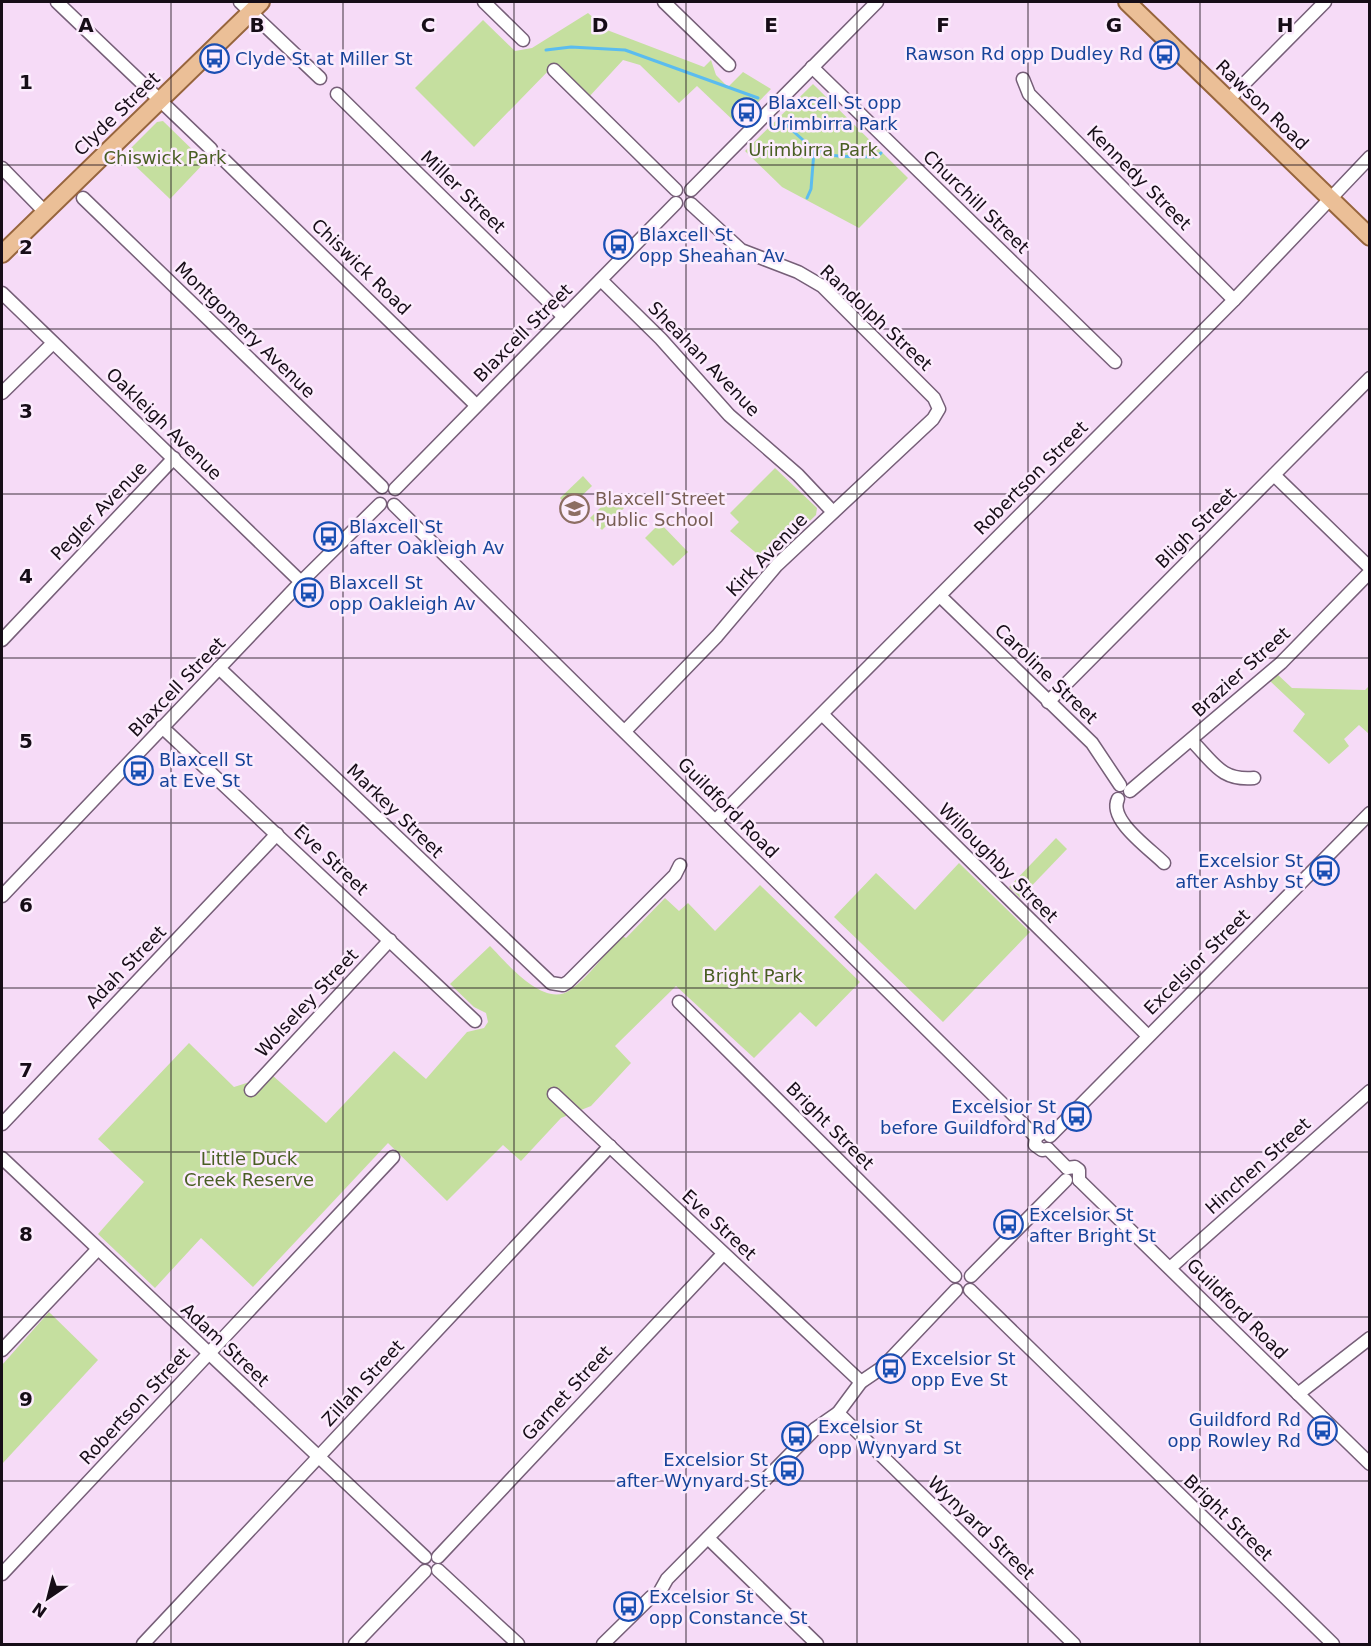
<svg xmlns="http://www.w3.org/2000/svg" width="1371" height="1646" font-family="'DejaVu Sans',sans-serif">
  <rect width="100%" height="100%" fill="#f6dbf7"/>
  <!-- green -->
  <g fill="#c5df9f">
    <path d="M588,13L607,30L704,67L711,60L716,75L728,87L743,72L771,89L737,124L697,86L679,103L640,65L623,60L588,98L553,66L474,147L415,88L483,20L515,51L532,48Z"/>
    <path d="M813,84L908,178L859,228L782,187L745,151Z"/>
    <path d="M163,121L205,162L170,199L124,155L157,122Z"/>
    <path d="M775,468L817,508L816,515L767,562L730,531L739,522L730,513Z"/>
    <path d="M583,476L592,486L569,508L560,498Z"/>
    <path d="M612,496L624,508L602,530L590,518Z"/>
    <path d="M660,523L688,552L673,566L645,538Z"/>
    <path d="M1277,674L1292,688L1365,690L1369,686V734L1359,725L1344,739L1349,746L1329,764L1293,731L1305,714L1270,681Z"/>
    <path d="M1056,838L1067,849L1020,898L1009,887Z"/>
    <path d="M959,863L1030,932L943,1022L834,917L876,873L915,910Z"/>
    <path d="M760,885L860,982L816,1027L800,1012L754,1058L676,986L615,1046L631,1063L591,1106L561,1118L521,1161L503,1145L447,1201L388,1143L253,1287L201,1238L155,1288L98,1234L144,1182L98,1139L189,1043L234,1087L272,1075L326,1123L394,1051L426,1079L467,1032L484,1028L488,1022L486,1013L474,1007L450,984L490,946C506,962 544,1009 570,990C589,977 605,953 622,936L626,938L665,898L679,911L688,903L715,931Z"/>
    <path d="M49,1312L98,1360L2,1464V1365Z"/>
  </g>
  <g fill="none" stroke-linecap="round" stroke-linejoin="round">
    <!-- stream -->
    <g stroke="#5bbcef" stroke-width="3">
      <path d="M546,50L571,47L625,50L758,98"/>
      <path d="M781,120C823,159 820,156 876,157L881,153"/>
      <path d="M807,198L811,189L814,151"/>
    </g>
    <defs>
      <g id="minor">
        <path d="M57,2L211,149"/>
        <path d="M240,2L320,78"/>
        <path d="M484,2L523,40"/>
        <path d="M664,2L729,65"/>
        <path d="M812,67L1115,362"/>
        <path d="M554,70L676,190"/>
        <path d="M1023,79L1029,94L1234,300"/>
        <path d="M337,94L564,317"/>
        <path d="M1229,99L1325,2"/>
        <path d="M220,156L476,405"/>
        <path d="M2,168L44,211"/>
        <path d="M691,190L877,2"/>
        <path d="M83,198L382,487"/>
        <path d="M601,280L661,339L729,415L798,475L833,512"/>
        <path d="M2,293L301,582"/>
        <path d="M2,393L53,343"/>
        <path d="M1274,475L1370,568"/>
        <path d="M395,489L676,203"/>
        <path d="M394,505L1036,1137"/>
        <path d="M940,596L1092,743L1120,785"/>
        <path d="M2,640L174,458"/>
        <path d="M219,668L551,983L563,985L568,982L675,875L680,865"/>
        <path d="M1048,702L1370,378"/>
        <path d="M823,715L1148,1036"/>
        <path d="M162,727L475,1021"/>
        <path d="M625,731L717,636L777,565L933,419L939,409L934,398L822,286L798,272L741,250L691,204"/>
        <path d="M1192,741C1214,763 1221,781 1254,778"/>
        <path d="M1130,791L1281,663L1370,572"/>
        <path d="M1118,799C1108,820 1149,848 1164,863"/>
        <path d="M715,821L1234,300L1370,157"/>
        <path d="M2,896L301,582L380,504"/>
        <path d="M679,1002L955,1276"/>
        <path d="M251,1090L390,940"/>
        <path d="M554,1094L861,1382"/>
        <path d="M2,1124L277,834"/>
        <path d="M1042,1133L1036,1137L1035,1145L1042,1150L1048,1149"/>
        <path d="M1050,1136L1370,813"/>
        <path d="M1048,1149L1067,1168"/>
        <path d="M2,1158L425,1557"/>
        <path d="M1067,1168L1075,1167L1079,1170V1180"/>
        <path d="M1079,1180L1370,1464"/>
        <path d="M1170,1268L1370,1091"/>
        <path d="M971,1276L1066,1180"/>
        <path d="M970,1290L1333,1644"/>
        <path d="M2,1350L98,1249"/>
        <path d="M1298,1394L1370,1338"/>
        <path d="M838,1413L1074,1644"/>
        <path d="M708,1538L817,1644"/>
        <path d="M438,1557L723,1254"/>
        <path d="M438,1570L518,1644"/>
        <path d="M2,1574L393,1157"/>
        <path d="M143,1644L610,1146"/>
        <path d="M355,1644L425,1571"/>
        <path d="M603,1644L651,1597L658,1595L667,1579L815,1429L838,1413L861,1382L883,1367L956,1290"/>
      </g>
      <g id="major">
        <path d="M1127,2L1370,237"/>
        <path d="M2,254L261,2"/>
      </g>
    </defs>
    <!-- minor casing -->
    <use href="#minor" stroke="#765f78" stroke-width="15"/>
    <!-- major casing -->
    <use href="#major" stroke="#97653d" stroke-width="20"/>
    <!-- minor -->
    <use href="#minor" stroke="#fff" stroke-width="12"/>
    <!-- major -->
    <use href="#major" stroke="#ebbf97" stroke-width="16"/>
  </g>
  <!-- grid -->
  <path fill="none" stroke="#160d17" stroke-width="1.5" stroke-opacity="0.55" d="M171,2V1644M343,2V1644M514,2V1644M686,2V1644M857,2V1644M1028,2V1644M1200,2V1644M2,165H1370M2,329H1370M2,494H1370M2,658H1370M2,823H1370M2,988H1370M2,1152H1370M2,1317H1370M2,1481H1370"/>
  <!-- icons -->
  <defs>
    <symbol id="bus-ring" viewBox="-11 -11 22 22"><circle r="9.5" fill="#fcecfd" stroke="#1a4fb4" stroke-width="1.5"/><path d="M-5-6H5V4H4V6H2V4H-2V6H-4V4H-5ZM-3.5-4V0h7V-4ZM-3.5 1.2v1.5H-2V1.2ZM2 1.2v1.5H3.5V1.2Z" fill="#1a4fb4"/></symbol>
    <symbol id="school-ring" viewBox="-11 -11 22 22"><circle r="9.5" fill="#fcecfd" stroke="#8d6e63" stroke-width="1.5"/><path d="M0-5L7-2L0 1L-7-2ZM-4 1L0 2.5L4 1V4Q0 6-4 4Z" fill="#8d6e63"/></symbol>
  </defs>
  <g fill-rule="evenodd">
    <use href="#bus-ring" x="1148" y="38" width="33" height="33"/>
    <use href="#bus-ring" x="198" y="42" width="33" height="33"/>
    <use href="#bus-ring" x="730" y="96" width="33" height="33"/>
    <use href="#bus-ring" x="602" y="228" width="33" height="33"/>
    <use href="#school-ring" x="558" y="492" width="33" height="33"/>
    <use href="#bus-ring" x="312" y="520" width="33" height="33"/>
    <use href="#bus-ring" x="292" y="576" width="33" height="33"/>
    <use href="#bus-ring" x="122" y="754" width="33" height="33"/>
    <use href="#bus-ring" x="1308" y="854" width="33" height="33"/>
    <use href="#bus-ring" x="1060" y="1100" width="33" height="33"/>
    <use href="#bus-ring" x="992" y="1208" width="33" height="33"/>
    <use href="#bus-ring" x="874" y="1352" width="33" height="33"/>
    <use href="#bus-ring" x="1306" y="1414" width="33" height="33"/>
    <use href="#bus-ring" x="780" y="1420" width="33" height="33"/>
    <use href="#bus-ring" x="772" y="1454" width="33" height="33"/>
    <use href="#bus-ring" x="612" y="1590" width="33" height="33"/>
  </g>
  <g text-anchor="middle" stroke-width="5" stroke-linejoin="round" paint-order="stroke">
    <!-- transit labels -->
    <g font-size="18" fill="#164399" stroke="#fcecfd" text-anchor="start">
      <text x="1143" y="60" text-anchor="end">Rawson Rd opp Dudley Rd</text>
      <text x="235" y="65">Clyde St at Miller St</text>
      <text x="768" y="109">Blaxcell St opp<tspan x="768" dy="21">Urimbirra Park</tspan></text>
      <text x="639" y="241">Blaxcell St<tspan x="639" dy="21">opp Sheahan Av</tspan></text>
      <text x="349" y="533">Blaxcell St<tspan x="349" dy="21">after Oakleigh Av</tspan></text>
      <text x="329" y="589">Blaxcell St<tspan x="329" dy="21">opp Oakleigh Av</tspan></text>
      <text x="159" y="766">Blaxcell St<tspan x="159" dy="21">at Eve St</tspan></text>
      <text x="1303" y="867" text-anchor="end">Excelsior St<tspan x="1303" dy="21">after Ashby St</tspan></text>
      <text x="1056" y="1113" text-anchor="end">Excelsior St<tspan x="1056" dy="21">before Guildford Rd</tspan></text>
      <text x="1029" y="1221">Excelsior St<tspan x="1029" dy="21">after Bright St</tspan></text>
      <text x="911" y="1365">Excelsior St<tspan x="911" dy="21">opp Eve St</tspan></text>
      <text x="1301" y="1426" text-anchor="end">Guildford Rd<tspan x="1301" dy="21">opp Rowley Rd</tspan></text>
      <text x="818" y="1433">Excelsior St<tspan x="818" dy="21">opp Wynyard St</tspan></text>
      <text x="768" y="1466" text-anchor="end">Excelsior St<tspan x="768" dy="21">after Wynyard St</tspan></text>
      <text x="649" y="1603">Excelsior St<tspan x="649" dy="21">opp Constance St</tspan></text>
    </g>
    <!-- street labels -->
    <g font-size="18" fill="#160d17" stroke="#fcecfd">
      <text transform="translate(1262 105) rotate(44)" y="6">Rawson Road</text>
      <text transform="translate(117 114) rotate(-44)" y="6">Clyde Street</text>
      <text transform="translate(1139 178) rotate(45)" y="6">Kennedy Street</text>
      <text transform="translate(463 192) rotate(44)" y="6">Miller Street</text>
      <text transform="translate(976 202) rotate(44)" y="6">Churchill Street</text>
      <text transform="translate(361 267) rotate(44)" y="6">Chiswick Road</text>
      <text transform="translate(876 318) rotate(43)" y="6">Randolph Street</text>
      <text transform="translate(245 330) rotate(44)" y="6">Montgomery Avenue</text>
      <text transform="translate(523 333) rotate(-45)" y="6">Blaxcell Street</text>
      <text transform="translate(704 359) rotate(46)" y="6">Sheahan Avenue</text>
      <text transform="translate(164 424) rotate(44)" y="6">Oakleigh Avenue</text>
      <text transform="translate(1031 478) rotate(-45)" y="6">Robertson Street</text>
      <text transform="translate(99 511) rotate(-46)" y="6">Pegler Avenue</text>
      <text transform="translate(1196 528) rotate(-45)" y="6">Bligh Street</text>
      <text transform="translate(767 555) rotate(-46)" y="6">Kirk Avenue</text>
      <text transform="translate(1241 672) rotate(-42)" y="6">Brazier Street</text>
      <text transform="translate(1046 674) rotate(44)" y="6">Caroline Street</text>
      <text transform="translate(177 687) rotate(-46)" y="6">Blaxcell Street</text>
      <text transform="translate(728 808) rotate(45)" y="6">Guildford Road</text>
      <text transform="translate(395 811) rotate(44)" y="6">Markey Street</text>
      <text transform="translate(331 860) rotate(43)" y="6">Eve Street</text>
      <text transform="translate(998 863) rotate(45)" y="6">Willoughby Street</text>
      <text transform="translate(1197 962) rotate(-45)" y="6">Excelsior Street</text>
      <text transform="translate(126 967) rotate(-46)" y="6">Adah Street</text>
      <text transform="translate(307 1003) rotate(-47)" y="6">Wolseley Street</text>
      <text transform="translate(830 1126) rotate(45)" y="6">Bright Street</text>
      <text transform="translate(1258 1166) rotate(-42)" y="6">Hinchen Street</text>
      <text transform="translate(719 1225) rotate(43)" y="6">Eve Street</text>
      <text transform="translate(1237 1309) rotate(45)" y="6">Guildford Road</text>
      <text transform="translate(225 1345) rotate(43)" y="6">Adam Street</text>
      <text transform="translate(363 1383) rotate(-47)" y="6">Zillah Street</text>
      <text transform="translate(567 1393) rotate(-47)" y="6">Garnet Street</text>
      <text transform="translate(135 1406) rotate(-47)" y="6">Robertson Street</text>
      <text transform="translate(1228 1518) rotate(44)" y="6">Bright Street</text>
      <text transform="translate(981 1528) rotate(44)" y="6">Wynyard Street</text>
    </g>
    <!-- park labels -->
    <g font-size="18" fill="#495e23" stroke="#fcecfd">
      <text x="813" y="156">Urimbirra Park</text>
      <text x="165" y="164">Chiswick Park</text>
      <text x="753" y="982">Bright Park</text>
      <text x="249" y="1165">Little Duck<tspan x="249" dy="21">Creek Reserve</tspan></text>
    </g>
    <!-- education labels -->
    <g font-size="18" fill="#785e54" stroke="#fcecfd" text-anchor="start">
      <text x="595" y="505">Blaxcell Street<tspan x="595" dy="21">Public School</tspan></text>
    </g>
  </g>
  <g font-size="20" text-anchor="middle" font-weight="bold" fill="#160d17" stroke="#fcecfd" stroke-width="5" stroke-linejoin="round" paint-order="stroke">
    <text x="86" y="32">A</text>
    <text x="257" y="32">B</text>
    <text x="428" y="32">C</text>
    <text x="600" y="32">D</text>
    <text x="771" y="32">E</text>
    <text x="943" y="32">F</text>
    <text x="1114" y="32">G</text>
    <text x="1285" y="32">H</text>
    <text x="26" y="89">1</text>
    <text x="26" y="254">2</text>
    <text x="26" y="418">3</text>
    <text x="26" y="583">4</text>
    <text x="26" y="748">5</text>
    <text x="26" y="912">6</text>
    <text x="26" y="1077">7</text>
    <text x="26" y="1241">8</text>
    <text x="26" y="1406">9</text>
  </g>
  <!-- border -->
  <rect width="1371" height="1646" fill="none" stroke="#160d17" stroke-width="6"/>
  <!-- north arrow -->
  <g transform="translate(48 1598) rotate(215)" stroke="#fcecfd" stroke-width="4.5" paint-order="stroke">
  <path d="M0-4.5L10 22L0 15L-10 22Z" fill="#160d17"/>
  <text y="-9" font-size="16" font-weight="bold" text-anchor="middle" fill="#160d17">N</text>
  </g>
</svg>
